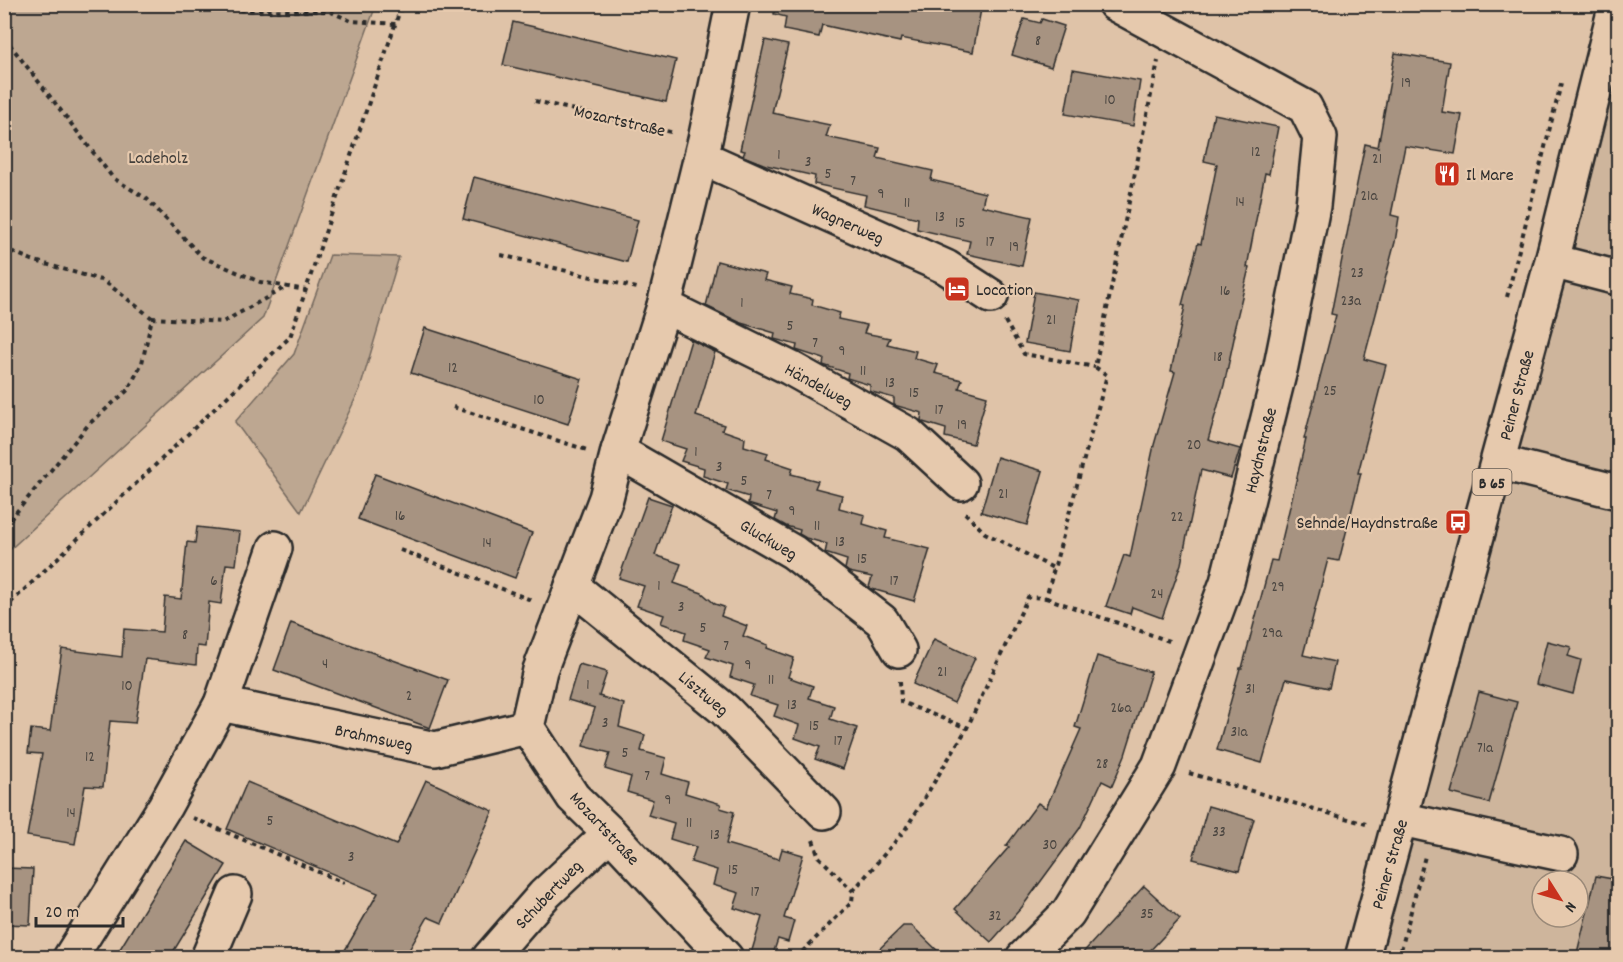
<svg xmlns="http://www.w3.org/2000/svg" width="1623" height="962" font-family="Dekko,sans-serif">
  <rect width="100%" height="100%" fill="#dfc3a8"/>
  <filter id="ink" filterUnits="userSpaceOnUse"><feTurbulence type="fractalNoise" baseFrequency=".0167" numOctaves="2"/><feDisplacementMap in="SourceGraphic" scale="12" xChannelSelector="R" yChannelSelector="G"/><feConvolveMatrix kernelMatrix="1 2 1 2 8 2 1 2 1" color-interpolation-filters="sRGB"/></filter>
  <g filter="url(#ink)">
    <!-- built -->
    <path fill="#ceb59c" fill-rule="evenodd" d="M1618,5V957L1364,958ZM1542,881H1578V917H1542Z"/>
    <!-- green -->
    <g fill="#bda791" stroke="#74695e" stroke-width="1.5">
      <path d="M5,4L376,5L263,318L5,554Z"/>
      <path d="M330,255L399,257L360,389L301,512L235,422L294,354Z"/>
    </g>
    <!-- building -->
    <g fill="#a79381" stroke="#2b2b2b" stroke-width="1.5">
      <path d="M775,4H982L973,52L901,38L900,42L822,25L819,37L784,30L786,17L774,14Z"/>
      <path d="M1024,19L1040,23L1042,19L1064,26L1051,67L1012,55Z"/>
      <path d="M513,22L676,60L666,102L503,65Z"/>
      <path d="M765,40L788,45L772,113L830,125L826,137L880,148L877,158L933,171L931,180L985,193L982,206L1032,217L1022,266L967,254L970,241L917,229L918,218L864,205L866,195L814,184L815,176L766,165L743,156L745,151L740,150Z"/>
      <path d="M1395,53L1450,62L1442,112L1462,115L1455,154L1405,146L1391,215L1399,217L1395,242L1364,359L1386,365L1358,473H1361L1339,561L1328,559L1303,655L1335,662L1329,688L1286,679L1262,763L1217,750L1240,668H1242L1271,560L1277,561L1306,439H1304L1336,315L1331,314L1365,144L1378,147Z"/>
      <path d="M1073,69L1140,81L1133,126L1065,114Z"/>
      <path d="M1214,114L1278,127L1269,174L1265,173L1247,267L1249,268L1233,334H1235L1224,385L1208,440L1240,449L1231,478L1201,470L1181,564L1162,618L1132,607L1130,614L1106,606L1124,555L1130,557L1154,445L1175,372L1171,371L1185,306L1182,305L1198,243L1201,244L1217,164L1204,161Z"/>
      <path d="M474,177L638,220L627,262L463,219Z"/>
      <path d="M717,261L766,274L764,280L792,287L790,294L813,299L812,305L840,313L838,319L867,325L864,333L890,338L887,344L916,351L914,358L938,365L935,373L962,380L959,388L987,396L973,444L945,437L946,429L923,422L921,420L922,413L894,405V398L872,392L870,391V385L847,378L848,373L823,365L824,359L796,350L797,345L774,339L775,333L741,323L706,306Z"/>
      <path d="M1034,292L1079,300L1070,351L1025,343Z"/>
      <path d="M425,328L582,379L568,424L411,373Z"/>
      <path d="M691,340L715,352L696,416L724,425L722,430L745,438L744,446L768,453L766,459L793,468L791,474L818,481L815,488L842,495L839,508L865,515L863,524L887,531L885,538L930,549L914,601L872,589L869,587L872,577L849,572L845,569L847,560L825,553L827,544L806,538L799,534L800,530L786,526L775,520L777,513L748,504L749,497L726,490L728,484L703,476L704,468L681,461L686,449L661,441Z"/>
      <path d="M997,457L1043,471L1027,525L981,512Z"/>
      <path d="M375,474L532,533L515,578L358,519Z"/>
      <path d="M648,497L672,505L655,555L681,564L674,583L702,593L715,604L724,607L721,616L747,626L743,636L768,645L767,648L794,658L788,677L813,686L809,698L834,706L830,719L857,728L843,769L815,759L820,747L795,738L799,725L774,716L778,705L750,696L754,685L730,677L733,666L706,657L710,649L684,640L686,632L661,623L664,615L637,606L644,586L619,578Z"/>
      <path d="M197,527L240,532L236,565L226,564L221,604L209,602L205,647L197,646L196,665L145,659L135,723L110,721L103,787L85,786L75,844L27,836L42,754L28,753L31,729L50,731L62,649L122,657L124,629L162,632L165,597L181,599L187,542L195,543Z"/>
      <path d="M291,623L448,680L430,728L274,670Z"/>
      <path d="M934,639L975,658L954,703L913,684Z"/>
      <path d="M1547,641L1571,647L1568,656L1581,660L1573,694L1536,684Z"/>
      <path d="M1097,656L1151,672L1125,755L1112,786L1102,781L1080,828L1022,907L991,942L955,909L1009,847L1006,846L1038,803L1046,808L1081,729L1075,727Z"/>
      <path d="M579,664L607,672L599,696L624,704L619,727L645,735L641,751L666,758L662,774L688,782L685,793L721,804L720,808L734,812L726,844L779,859L782,849L803,855L784,918L794,921L788,942L778,939L772,957H750L762,917L734,908L739,893L713,885L717,870L691,862L696,847L670,839L674,823L648,815L653,800L627,792L631,777L605,769L610,753L583,746L595,708L568,700Z"/>
      <path d="M1479,692L1517,702L1489,803L1451,793Z"/>
      <path d="M426,780L493,811L442,923L428,917L405,957H341L378,893L227,829L247,782L396,845Z"/>
      <path d="M1208,806L1254,819L1239,871L1193,859Z"/>
      <path d="M186,841L226,865L170,957H115Z"/>
      <path d="M4,868L33,869L30,925L4,924Z"/>
      <path d="M1596,876L1618,880V957H1576Z"/>
      <path d="M1144,886L1180,919L1144,957H1079Z"/>
      <path d="M903,926H912L944,957H871Z"/>
    </g>
    <g fill="none" stroke-linecap="round" stroke-linejoin="round">
      <defs>
        <g id="minor">
          <path d="M701,157L946,267L991,296"/>
          <path d="M1552,261L1618,278"/>
          <path d="M664,306L790,368L908,434L961,483"/>
          <path d="M618,451L793,552L882,621L899,650"/>
          <path d="M1498,462L1618,492"/>
          <path d="M572,586L725,710L824,812"/>
          <path d="M221,704L435,749L527,727"/>
          <path d="M1401,819L1561,854"/>
          <path d="M70,958L165,806L221,704L275,548"/>
          <path d="M208,958L235,894"/>
          <path d="M489,958L544,895L610,833"/>
          <path d="M726,958L610,833L573,797L527,727L540,670L606,498L618,451L664,306L705,140L733,4"/>
          <path d="M1023,958L1068,913L1159,766L1227,582L1281,366L1313,206L1320,137L1305,107L1115,4"/>
        </g>
        <path id="major" d="M1362,958L1552,261L1616,4"/>
      </defs>
      <!-- minor casing -->
      <use href="#minor" stroke="#2b2b2b" stroke-width="38"/>
      <!-- major casing -->
      <use href="#major" stroke="#2b2b2b" stroke-width="38"/>
      <!-- path -->
      <g stroke="#2b2b2b" stroke-width="4" stroke-dasharray="4.5 4.5" stroke-linecap="butt">
        <path d="M205,4L225,10L329,11L351,21L396,24"/>
        <path d="M4,37L113,178L147,199L202,257L260,282L306,290"/>
        <path d="M535,101L675,133"/>
        <path d="M4,248L32,260L104,281L152,318L142,363L128,390L89,424L4,527"/>
        <path d="M501,255L637,288"/>
        <path d="M1507,297L1562,80"/>
        <path d="M152,318L223,322L286,287"/>
        <path d="M1005,321L1024,354L1095,367"/>
        <path d="M453,407L587,450"/>
        <path d="M965,513L985,533L1055,569"/>
        <path d="M400,550L534,601"/>
        <path d="M1046,598L1172,642"/>
        <path d="M4,609L290,337L402,4"/>
        <path d="M900,681L901,702L967,728"/>
        <path d="M1189,773L1366,824"/>
        <path d="M193,818L344,883"/>
        <path d="M813,840L819,857L853,891"/>
        <path d="M796,958L852,902L853,891L905,830L967,728L1028,597L1046,598L1107,375L1095,367L1158,61"/>
        <path d="M1399,958L1425,856"/>
      </g>
      <!-- minor -->
      <use href="#minor" stroke="#e6c9ad" stroke-width="33"/>
      <!-- major -->
      <use href="#major" stroke="#e6c9ad" stroke-width="33"/>
    </g>
  </g>
  <!-- icons -->
  <defs>
    <symbol id="restaurant-square" viewBox="-11 -11 22 22"><rect x="-9" y="-9" width="18" height="18" rx="4" fill="#c8321e" stroke="#e6c9ad"/><path d="M-5-6h1v4h1v-4h1v4h1v-4h1v5L-1.5 .5V6h-2V.5L-5-1ZM5-6V6H3V1.5H1.5Q1.5-4 5-6Z" fill="#fff"/></symbol>
    <symbol id="hotel-square" viewBox="-11 -11 22 22"><rect x="-9" y="-9" width="18" height="18" rx="4" fill="#c8321e" stroke="#e6c9ad"/><path d="M-6-4.5h1.5V1H6V5H4.5V3h-9V5H-6ZM-4 0a1.8 1.8 0 1 1 3.6 0ZM.5 0V-2.5h3Q6-2.5 6 0Z" fill="#fff"/></symbol>
    <symbol id="bus-square" viewBox="-11 -11 22 22"><rect x="-9" y="-9" width="18" height="18" rx="4" fill="#c8321e" stroke="#e6c9ad"/><path d="M-5-6H5V4H4V6H2V4H-2V6H-4V4H-5ZM-3.5-4V0h7V-4ZM-3.5 1.2v1.5H-2V1.2ZM2 1.2v1.5H3.5V1.2Z" fill="#fff"/></symbol>
  </defs>
  <g fill-rule="evenodd">
    <use href="#restaurant-square" x="1432" y="159" width="30" height="30"/>
    <use href="#hotel-square" x="942" y="274" width="30" height="30"/>
    <use href="#bus-square" x="1443" y="507" width="30" height="30"/>
  </g>
  <g text-anchor="middle" stroke-width="4.5" stroke-linejoin="round" paint-order="stroke">
    <!-- number labels -->
    <g font-size="15" fill="#4a4540">
      <text x="1038" y="45">8</text>
      <text x="1406" y="87">19</text>
      <text x="1110" y="104">10</text>
      <text x="1256" y="156">12</text>
      <text x="779" y="159">1</text>
      <text x="1377" y="163">21</text>
      <text x="808" y="166">3</text>
      <text x="828" y="178">5</text>
      <text x="853" y="185">7</text>
      <text x="881" y="198">9</text>
      <text x="1369" y="200">21a</text>
      <text x="1240" y="206">14</text>
      <text x="907" y="207">11</text>
      <text x="940" y="221">13</text>
      <text x="960" y="227">15</text>
      <text x="990" y="246">17</text>
      <text x="1014" y="251">19</text>
      <text x="1357" y="277">23</text>
      <text x="1225" y="295">16</text>
      <text x="1351" y="305">23a</text>
      <text x="742" y="307">1</text>
      <text x="1051" y="324">21</text>
      <text x="790" y="330">5</text>
      <text x="815" y="347">7</text>
      <text x="842" y="355">9</text>
      <text x="1218" y="361">18</text>
      <text x="453" y="372">12</text>
      <text x="863" y="375">11</text>
      <text x="890" y="387">13</text>
      <text x="1330" y="395">25</text>
      <text x="914" y="397">15</text>
      <text x="539" y="404">10</text>
      <text x="939" y="414">17</text>
      <text x="962" y="429">19</text>
      <text x="1194" y="449">20</text>
      <text x="696" y="456">1</text>
      <text x="719" y="471">3</text>
      <text x="744" y="485">5</text>
      <text x="1003" y="498">21</text>
      <text x="769" y="499">7</text>
      <text x="792" y="515">9</text>
      <text x="400" y="520">16</text>
      <text x="1177" y="521">22</text>
      <text x="817" y="530">11</text>
      <text x="840" y="546">13</text>
      <text x="487" y="547">14</text>
      <text x="862" y="563">15</text>
      <text x="214" y="585">6</text>
      <text x="894" y="585">17</text>
      <text x="659" y="590">1</text>
      <text x="1278" y="591">29</text>
      <text x="1157" y="598">24</text>
      <text x="681" y="611">3</text>
      <text x="703" y="632">5</text>
      <text x="1272" y="637">29a</text>
      <text x="185" y="639">8</text>
      <text x="726" y="650">7</text>
      <text x="325" y="668">4</text>
      <text x="748" y="669">9</text>
      <text x="942" y="676">21</text>
      <text x="771" y="684">11</text>
      <text x="588" y="689">1</text>
      <text x="127" y="690">10</text>
      <text x="1250" y="693">31</text>
      <text x="409" y="700">2</text>
      <text x="792" y="709">13</text>
      <text x="1121" y="712">26a</text>
      <text x="605" y="727">3</text>
      <text x="814" y="730">15</text>
      <text x="1239" y="736">31a</text>
      <text x="838" y="745">17</text>
      <text x="1485" y="752">71a</text>
      <text x="625" y="757">5</text>
      <text x="90" y="761">12</text>
      <text x="1102" y="768">28</text>
      <text x="647" y="780">7</text>
      <text x="668" y="804">9</text>
      <text x="71" y="817">14</text>
      <text x="270" y="825">5</text>
      <text x="689" y="827">11</text>
      <text x="1219" y="836">33</text>
      <text x="715" y="839">13</text>
      <text x="1050" y="849">30</text>
      <text x="351" y="861">3</text>
      <text x="733" y="874">15</text>
      <text x="755" y="896">17</text>
      <text x="1147" y="918">35</text>
      <text x="995" y="920">32</text>
    </g>
    <!-- shield labels -->
    <rect fill="#e6c9ad" stroke="#635a52" stroke-width="1.5" x="1472.5" y="469" width="39" height="26" rx="4.5"/>
    <g font-size="16" font-weight="bold" fill="#2b2b2b">
      <text x="1492" y="488">B 65</text>
    </g>
    <!-- street labels -->
    <g font-size="18" fill="#2b2b2b" stroke="#e6c9ad">
      <text transform="translate(620 120) rotate(13)" y="6">Mozartstraße</text>
      <text transform="translate(848 223) rotate(24)" y="6">Wagnerweg</text>
      <text transform="translate(819 385) rotate(29)" y="6">Händelweg</text>
      <text transform="translate(1516 395) rotate(-75)" y="6">Peiner Straße</text>
      <text transform="translate(1260 450) rotate(-76)" y="6">Haydnstraße</text>
      <text transform="translate(769 539) rotate(31)" y="6">Gluckweg</text>
      <text transform="translate(704 693) rotate(40)" y="6">Lisztweg</text>
      <text transform="translate(374 737) rotate(12)" y="6">Brahmsweg</text>
      <text transform="translate(605 828) rotate(47)" y="6">Mozartstraße</text>
      <text transform="translate(1389 864) rotate(-74)" y="6">Peiner Straße</text>
      <text transform="translate(548 894) rotate(-46)" y="6">Schubertweg</text>
    </g>
    <!-- park labels -->
    <g font-size="18" fill="#413e3a" stroke="#e6c9ad">
      <text x="158" y="163">Ladeholz</text>
    </g>
    <!-- poi labels -->
    <g font-size="18" fill="#2b2b2b" stroke="#e6c9ad" text-anchor="start">
      <text x="1466" y="180">Il Mare</text>
      <text x="976" y="295">Location</text>
      <text x="1438" y="528" text-anchor="end">Sehnde/Haydnstraße</text>
    </g>
  </g>
  <!-- margin -->
  <rect width="1623" height="962" fill="none" stroke="#e6c9ad" stroke-width="24"/>
  <rect x="12" y="12" width="1599" height="938" fill="none" stroke="#2b2b2b" stroke-width="2" filter="url(#ink)"/>
  <!-- north arrow -->
  <g transform="translate(1560 899) rotate(127)"><circle r="28" fill="#e6c9ad" stroke="#9b8a79" stroke-width="1.5"/>
  <path d="M0-4.5L10 22L0 15L-10 22Z" fill="#c8321e"/>
  <text y="-9" font-size="16" font-weight="bold" text-anchor="middle" fill="#2b2b2b">N</text>
  </g>
  <!-- scale -->
  <path d="M36 917v9h87v-9" fill="none" stroke="#2b2b2b" stroke-width="3"/>
  <text x="45" y="917" font-size="18" fill="#2b2b2b" stroke="#e6c9ad" stroke-width="4.5" paint-order="stroke">20 m</text>
</svg>
